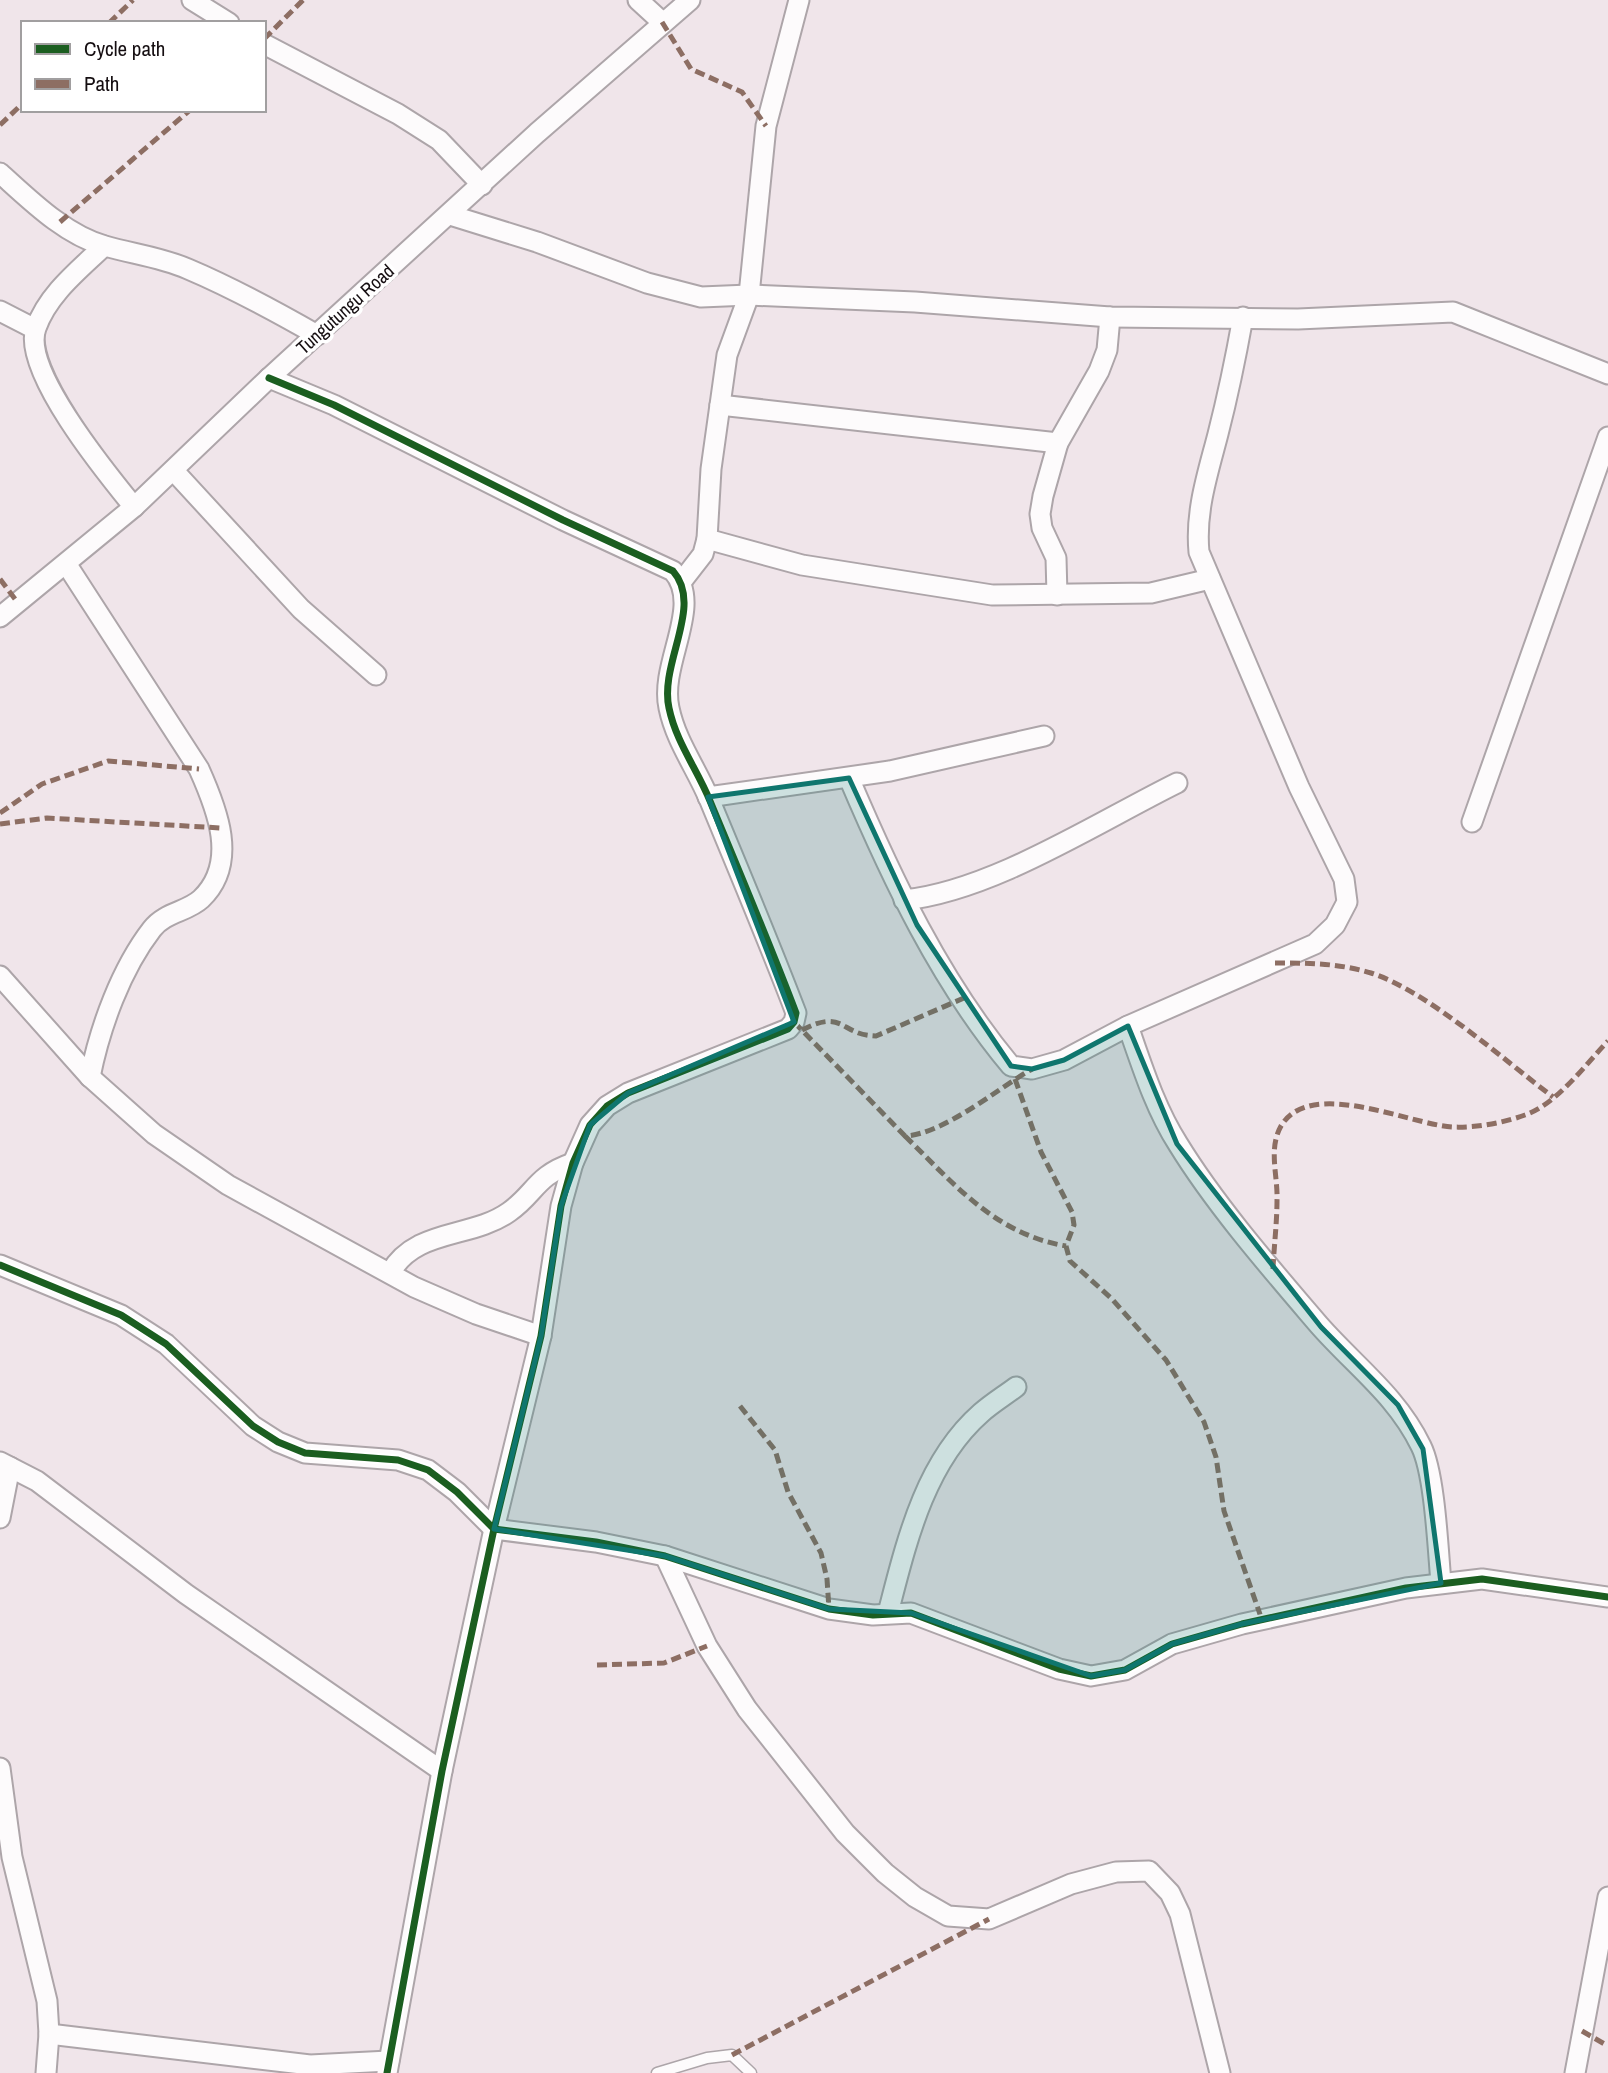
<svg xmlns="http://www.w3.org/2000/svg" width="1608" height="2073" font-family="'Archivo Narrow',sans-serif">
  <rect width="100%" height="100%" fill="#f0e5ea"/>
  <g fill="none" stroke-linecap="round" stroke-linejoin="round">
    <defs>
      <path id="lane" d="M657,2073L707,2058L732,2055L751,2073"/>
      <g id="street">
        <path d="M192,0L229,23"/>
        <path d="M638,0L662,22"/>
        <path d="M264,44L398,114L439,140L482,185"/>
        <path d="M0,173C30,200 65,235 105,246C133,254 161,257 188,269C233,288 275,311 317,335"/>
        <path d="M450,215L537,242L647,283L701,297L749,295L915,302L1110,317L1298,319L1453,312L1608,374"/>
        <path d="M104,246C79,270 48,294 36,328C21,369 107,474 134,507"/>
        <path d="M0,311L35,329"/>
        <path d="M269,378L334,405L563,520L673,571C704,606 659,663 669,708C676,742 697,769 710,801C739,871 769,942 796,1013L794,1022L788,1029L628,1093L607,1106L590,1125L573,1163L561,1206L541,1336L494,1529L442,1771L387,2073"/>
        <path d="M720,405L1058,443"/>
        <path d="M174,471L301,609L376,675"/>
        <path d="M707,539L802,565L992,595L1151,593L1210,579"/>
        <path d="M67,565L199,769C217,809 239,863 201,899C187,912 165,912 152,929C121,969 100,1027 90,1077"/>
        <path d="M682,581L703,554L707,539L711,469L727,355L749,295L766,126L799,0"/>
        <path d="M1057,595L1056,558L1042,528L1040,514L1043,496L1058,443L1099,371L1107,350L1110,317"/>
        <path d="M0,617L134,507L269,378L537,133L690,0"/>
        <path d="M849,778C892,879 940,981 1011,1066L1032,1069L1064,1060L1128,1026L1315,944L1335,925L1347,902L1344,879L1299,787L1199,552C1195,511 1208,473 1218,434C1228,395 1236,356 1243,317"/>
        <path d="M708,797L890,771L1044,736"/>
        <path d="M1472,822L1608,437"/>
        <path d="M904,900C992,891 1096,823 1177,783"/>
        <path d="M0,976L90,1077L154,1134L228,1185L414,1287L476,1314L541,1336"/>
        <path d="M1128,1026C1142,1066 1155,1108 1178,1144C1216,1206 1272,1270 1319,1325C1355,1366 1397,1396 1421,1446C1435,1474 1438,1550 1441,1583"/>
        <path d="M0,1265L121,1315L166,1344L253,1426L278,1442L305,1453L398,1460L428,1470L457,1492L494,1529L596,1542L665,1556L829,1609L873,1615L911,1613L1059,1669L1091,1676L1125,1670L1172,1644L1242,1624L1406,1588L1482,1579L1608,1597"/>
        <path d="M390,1273C416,1228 471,1239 509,1212C536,1193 535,1176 573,1163"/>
        <path d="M0,1462L37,1481L186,1594L442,1771"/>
        <path d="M0,1518L10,1467"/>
        <path d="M665,1556L707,1646L747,1709L845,1833L885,1873L915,1897L948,1916L989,1919L1071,1884L1116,1872L1149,1871L1170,1893L1180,1914L1220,2073"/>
        <path d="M888,1613C906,1544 924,1463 981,1413C991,1404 1004,1396 1016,1387"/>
        <path d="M0,1768L12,1857L47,2001L49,2034L46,2073"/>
        <path d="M49,2034L310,2065L389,2061"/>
        <path d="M1575,2073L1608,1897"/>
      </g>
    </defs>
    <!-- lane casing -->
    <use href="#lane" stroke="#ada5a9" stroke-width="13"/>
    <!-- street casing -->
    <use href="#street" stroke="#ada5a9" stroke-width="23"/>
    <!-- lane -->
    <use href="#lane" stroke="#fdfbfc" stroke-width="10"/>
    <!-- street -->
    <use href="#street" stroke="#fdfbfc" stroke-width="19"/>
    <!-- quiet -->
    <g stroke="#8d6e63" stroke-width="5" stroke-dasharray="10 5" stroke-linecap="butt">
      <path d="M662,22L691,69L742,92L766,126"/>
      <path d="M109,23L133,0"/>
      <path d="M264,39L303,0"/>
      <path d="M0,125L23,103"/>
      <path d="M60,222L190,110"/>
      <path d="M0,579L18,603"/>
      <path d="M0,813L42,784L108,761L199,769"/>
      <path d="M0,824L47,818L221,828"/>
      <path d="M1275,963C1307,963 1339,963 1371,973C1427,991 1504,1060 1553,1097"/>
      <path d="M794,1022L905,1136C944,1134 997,1089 1032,1069"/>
      <path d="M802,1030C845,1008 839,1035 876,1036L964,998"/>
      <path d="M1015,1079L1041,1152L1072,1212L1074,1225L1066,1246L1070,1261L1111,1298L1166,1360L1204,1422L1216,1457L1224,1511L1262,1620"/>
      <path d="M905,1136C954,1184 995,1234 1066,1246"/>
      <path d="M1273,1269C1274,1246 1277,1223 1277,1200C1278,1176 1268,1149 1281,1126C1310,1077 1409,1124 1452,1127C1476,1128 1503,1123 1525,1115C1557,1104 1585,1065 1608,1041"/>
      <path d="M740,1406L775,1450L788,1492L821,1553L827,1579L829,1609"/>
      <path d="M597,1665L664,1663L707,1646"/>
      <path d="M1582,2031L1608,2046"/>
      <path d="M732,2055L989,1919"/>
    </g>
    <defs>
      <g id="cycleway">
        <path d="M269,378L334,405L563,520L673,571C704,606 659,663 669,708C676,742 697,769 710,801C739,871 769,942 796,1013L794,1022L788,1029L628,1093L607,1106L590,1125L573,1163L561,1206L541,1336L494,1529L442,1771L387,2073"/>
        <path d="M0,1265L121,1315L166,1344L253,1426L278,1442L305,1453L398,1460L428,1470L457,1492L494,1529L596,1542L665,1556L829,1609L873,1615L911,1613L1059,1669L1091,1676L1125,1670L1172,1644L1242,1624L1406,1588L1482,1579L1608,1597"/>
      </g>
    </defs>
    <!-- cycleway casing -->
    <use href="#cycleway" stroke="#fff" stroke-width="11"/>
    <!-- cycleway -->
    <use href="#cycleway" stroke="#1b5e20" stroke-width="7"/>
  </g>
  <!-- marked area -->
  <path fill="#0f766e" fill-opacity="0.2" stroke="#0f766e" stroke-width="5" stroke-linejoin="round" d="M849,778L917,925L1011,1066L1032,1069L1064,1060L1128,1026L1177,1144L1321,1327L1398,1405L1423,1449L1441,1583L1242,1624L1172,1644L1125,1670L1091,1676L911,1613L829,1609L665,1556L494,1529L541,1336L561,1206L590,1125L628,1093L794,1022L708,797Z"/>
  <g text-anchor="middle" stroke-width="7" stroke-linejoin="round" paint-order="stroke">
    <!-- street labels -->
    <g font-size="19" fill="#150e11" stroke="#fff">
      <text transform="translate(345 309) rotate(-42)" y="7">Tungutungu Road</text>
    </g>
  </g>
  <!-- legend -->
  <rect x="21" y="21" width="245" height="91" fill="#ffffff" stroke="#a19fa0" stroke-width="2"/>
  <rect x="35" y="44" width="35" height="10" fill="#1b5e20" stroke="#a19fa0" stroke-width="2"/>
  <text x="84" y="56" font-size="21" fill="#150e11">Cycle path</text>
  <rect x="35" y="79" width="35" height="10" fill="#8d6e63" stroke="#a19fa0" stroke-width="2"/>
  <text x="84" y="91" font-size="21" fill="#150e11">Path</text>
</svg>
